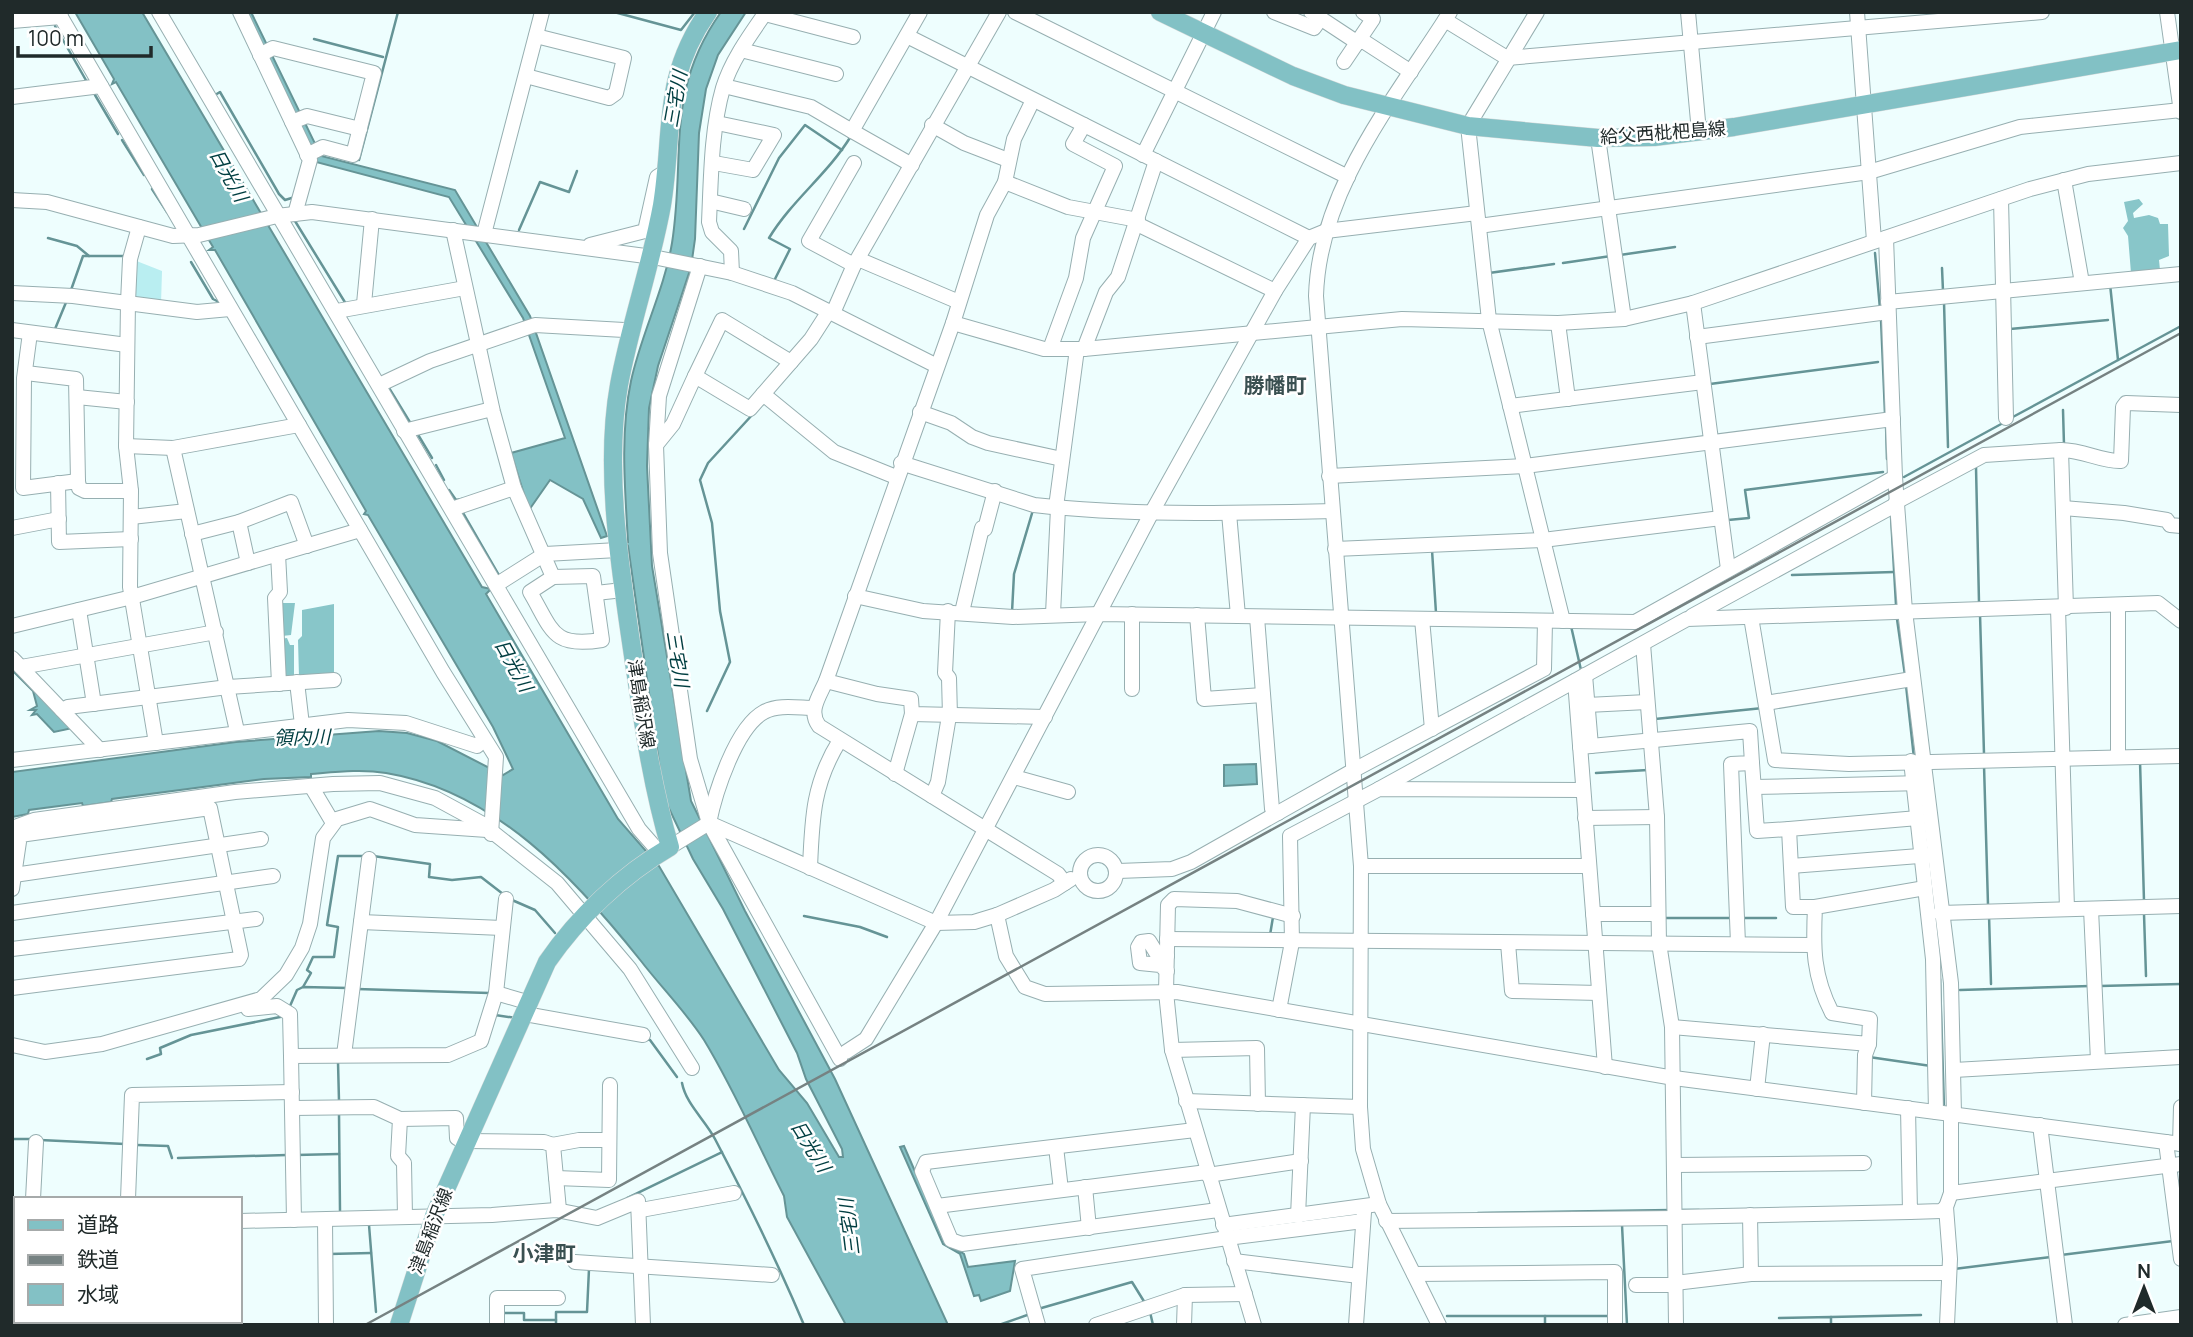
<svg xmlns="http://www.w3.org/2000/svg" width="2193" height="1337" font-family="Manrope,'Noto Sans JP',sans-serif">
  <rect width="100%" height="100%" fill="#eefefe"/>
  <!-- green -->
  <path fill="#b9eef1" d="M134,260L162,271L161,303L136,299L133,296Z"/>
  <!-- forest -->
  <g fill="#88c6c9">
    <path d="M2139,199L2143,204L2133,213L2134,218L2149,215L2158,218L2160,224H2168L2169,256L2159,260L2160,270L2131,273L2128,236L2123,228L2128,221L2124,202Z"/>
    <path d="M281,603H295L291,635L282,636Z"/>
    <path d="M334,604V675L299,677L298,640L302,636V610Z"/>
    <path d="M287,638L290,645H294V675L284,678L280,639Z"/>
  </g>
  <!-- water -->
  <g fill="#83c1c5" stroke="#659496" stroke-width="2">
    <path d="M75,12H142L482,587L491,589L486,594L618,819L659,866L779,1070L807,1103L839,1157H843L842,1149L806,1079L797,1053L723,909L693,859L664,798L628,546L625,542H628C625,489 620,433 631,381C641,334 664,291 672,243C686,155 664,92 721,12H746L718,55L706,89L699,133L695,239L691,267L658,366L649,408L647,466L652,566L691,801L745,911L835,1079L948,1325H846L787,1217L784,1196C758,1145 734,1089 704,1040C686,1012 661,987 641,961C575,878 495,791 386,773C361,769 336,772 311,774V777L264,779L112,799L111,802L83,806L82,803L29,810L28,814L12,817V772L236,742L379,731L407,733L437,741L503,775L513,769L493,727L368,515L364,514L366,511L215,250H209L213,247L116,82L112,84L114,79Z"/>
    <path d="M243,12H251L321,156L455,190L530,316L607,536L601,538L583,499L550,480L529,510L511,453L565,438L523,318L449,197L316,162Z"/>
    <path d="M12,665L73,728L54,732L37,714L32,715L36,710H30L37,706L33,691L12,670Z"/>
    <path d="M1256,764L1257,784L1224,786V765Z"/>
    <path d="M904,1146L946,1243L964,1254L968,1267L1015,1261L1010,1291L981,1301L979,1295L974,1296L960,1254L943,1244L900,1147Z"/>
  </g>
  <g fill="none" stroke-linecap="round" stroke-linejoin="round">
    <!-- stream -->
    <g stroke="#659496" stroke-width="2.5">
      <path d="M614,12L681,30L695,12"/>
      <path d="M55,26L87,82"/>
      <path d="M314,39L383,57"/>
      <path d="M95,95L118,134"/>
      <path d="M215,95L220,92L279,194L285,200L295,197"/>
      <path d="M122,140L144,175"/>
      <path d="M359,160L398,12"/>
      <path d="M152,189L167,212"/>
      <path d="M295,221L346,304"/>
      <path d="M744,229L779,158L805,125L842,150"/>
      <path d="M519,230L540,182L569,192L577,171"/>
      <path d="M48,238L77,246L89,256"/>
      <path d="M1875,253L1880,309"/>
      <path d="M1620,255L1675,247"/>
      <path d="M191,262L213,299L219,302"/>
      <path d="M1563,263L1611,256"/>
      <path d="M1942,268L1943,291"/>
      <path d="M1489,273L1554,264"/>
      <path d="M773,283L790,249L769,238C792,200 828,174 851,136"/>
      <path d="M2110,284L2118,360"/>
      <path d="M71,290L83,256H124"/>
      <path d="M1944,302L1948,447"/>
      <path d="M1881,319L1885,413"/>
      <path d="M55,329L67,300"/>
      <path d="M2010,329L2108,320"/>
      <path d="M1710,384L1878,362"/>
      <path d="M389,388L411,424"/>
      <path d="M2063,410L2064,445"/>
      <path d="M2011,418L2181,326"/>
      <path d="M1886,424L1887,459"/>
      <path d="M417,433L432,458"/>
      <path d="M436,465L444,480"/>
      <path d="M1976,467L1979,602"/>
      <path d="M1904,477L2003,423"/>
      <path d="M449,490L456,500L462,499"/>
      <path d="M462,511L500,577"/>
      <path d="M1891,516L1896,605"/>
      <path d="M1728,520L1749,518L1745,490L1883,472"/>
      <path d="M1432,550L1436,613"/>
      <path d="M1792,575L1894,572"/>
      <path d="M1012,612L1014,574L1033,510"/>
      <path d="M1980,614L1984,754"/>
      <path d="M1897,619L1905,675"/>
      <path d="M1571,626L1581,670"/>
      <path d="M1906,685L1914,758"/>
      <path d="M707,711L730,662L720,611L712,523L700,480L708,463L753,414"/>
      <path d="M1655,719L1763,708"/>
      <path d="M2140,761L2144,901"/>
      <path d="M1984,765L1988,905"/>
      <path d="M1596,773L1648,770"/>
      <path d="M373,856L430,864L429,877L452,880L481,877L503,894"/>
      <path d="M512,900L535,910L555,933"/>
      <path d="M2144,914L2146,976"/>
      <path d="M1989,915L1991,984"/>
      <path d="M804,916L860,927L887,937"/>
      <path d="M1663,918H1733"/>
      <path d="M1741,918H1776"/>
      <path d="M1270,935L1273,917"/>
      <path d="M1940,979L1944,1109"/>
      <path d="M2100,986L2181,984"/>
      <path d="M303,987L311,973L307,970L313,957H334L338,927L327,925L338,856H363"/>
      <path d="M357,989L489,993"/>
      <path d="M1960,990L2090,986"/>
      <path d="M290,1006L297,990L303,987L348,988"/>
      <path d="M495,1015L516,1018"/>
      <path d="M646,1039L650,1040L677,1077"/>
      <path d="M1869,1057L1931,1066"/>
      <path d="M147,1059L161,1054L160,1048L191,1035L285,1016"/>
      <path d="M338,1062L339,1101"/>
      <path d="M682,1083C686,1104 705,1120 715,1139C747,1200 777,1261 804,1325"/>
      <path d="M339,1114L340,1211"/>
      <path d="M12,1139H30"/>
      <path d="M40,1140L125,1144"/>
      <path d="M137,1145L168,1146L172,1158"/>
      <path d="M296,1155L339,1154"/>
      <path d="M178,1158L287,1155"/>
      <path d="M627,1198L722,1152"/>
      <path d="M1681,1210H1699"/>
      <path d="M1478,1213L1671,1210"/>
      <path d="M364,1224L369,1225L376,1312"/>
      <path d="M1622,1225L1627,1325"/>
      <path d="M329,1254L371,1253"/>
      <path d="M2061,1255L2173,1241"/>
      <path d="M1954,1269L2051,1257"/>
      <path d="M1038,1309L1132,1282L1145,1303"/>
      <path d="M1150,1312L1153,1325"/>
      <path d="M504,1313H524V1320H556V1325"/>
      <path d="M1447,1316H1609"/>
      <path d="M1545,1316V1325"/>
      <path d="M1831,1317L1921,1315"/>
      <path d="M1779,1318L1831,1317V1325"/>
      <path d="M556,1320V1312H587L589,1269"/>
      <path d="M999,1325L1030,1314"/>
    </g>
    <defs>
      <g id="minor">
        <path d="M58,12L443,672L496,757L491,834"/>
        <path d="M159,12L639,829L660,853"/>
        <path d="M240,12L310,160L295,214"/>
        <path d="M1015,12L1348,177"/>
        <path d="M1274,12L1314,28L1321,18"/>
        <path d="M1311,12L1358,43"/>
        <path d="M1537,12L1468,126L1489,320L1563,621"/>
        <path d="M1688,12L1699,132"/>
        <path d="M1857,12L1874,241"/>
        <path d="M2167,12L2181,112"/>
        <path d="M765,14L853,37"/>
        <path d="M1445,20L1507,58L2042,12"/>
        <path d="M12,21L61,17"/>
        <path d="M907,36L1309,238"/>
        <path d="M1360,39L1411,72"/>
        <path d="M741,50L836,74"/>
        <path d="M260,55L273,48L374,73L353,155L323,147L307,155"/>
        <path d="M1344,62L1373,19L1363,12"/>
        <path d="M526,76L609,98L616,93L624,58L536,36"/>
        <path d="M724,86L811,107L852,131"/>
        <path d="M12,97L101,86"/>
        <path d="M1033,100L1014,139L1005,182L987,215L953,323L826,681C819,697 808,711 819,726L1058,874L1065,883"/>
        <path d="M292,122L307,116L360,129"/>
        <path d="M932,125L964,143L1008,160"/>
        <path d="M1598,138L1624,319"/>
        <path d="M1143,155L1214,12"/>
        <path d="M714,163L753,170L774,135L717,123"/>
        <path d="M912,165L852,131L920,12"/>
        <path d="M2064,180L2082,283"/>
        <path d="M1005,182L1068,207L1138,220"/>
        <path d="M2001,199L2006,418"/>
        <path d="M12,200L47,202L173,236L199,235L277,216L312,212L653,257L732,273L792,293L937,366"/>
        <path d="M710,201L744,209"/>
        <path d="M1137,224L1275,291"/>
        <path d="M1479,226L1869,172L2020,127L2181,110"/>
        <path d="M139,227L130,259L128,302L126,446L131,491L130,587L156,743"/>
        <path d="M453,230L493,412L514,488L553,577"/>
        <path d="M484,234L542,12"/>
        <path d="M1886,238L1895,477L1905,611L1951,983L1954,1114"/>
        <path d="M590,245L645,231L657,177L665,172"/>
        <path d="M858,259L959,302"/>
        <path d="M854,265L809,241L854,163"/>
        <path d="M700,266L659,396L656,445L660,553L690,759L709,823L840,1059"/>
        <path d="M732,273L731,251L712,232L709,222C711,179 711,130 723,88C731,61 750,35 766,12"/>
        <path d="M12,293L73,296L197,312L230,309"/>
        <path d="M1888,302L2181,274"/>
        <path d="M1693,303L1728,569"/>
        <path d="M364,304L372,219"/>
        <path d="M337,311L465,288"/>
        <path d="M833,313L854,265L999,12"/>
        <path d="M953,323L1044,349H1084L1402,319L1558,323L1624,319L1693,303L2030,189L2088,174L2181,163"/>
        <path d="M1558,323L1568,399"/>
        <path d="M12,330L127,345"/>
        <path d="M30,333L24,378L23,488L78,481L79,488L85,491H131"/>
        <path d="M1697,337L1888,312"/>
        <path d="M1050,349L1076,278L1083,238L1115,166L1073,144L1084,125"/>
        <path d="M1084,349L1106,292L1118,277L1156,161"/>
        <path d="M26,373L76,379L78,481"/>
        <path d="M695,376L722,320L791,362"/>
        <path d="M379,385L430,361L535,325L624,330"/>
        <path d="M763,394L834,452L896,477"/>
        <path d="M77,397L127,402"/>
        <path d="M1510,406L1703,382"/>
        <path d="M920,412L951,423L972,437L988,443L1062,459"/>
        <path d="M404,431L492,409"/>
        <path d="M656,445L673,424L695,376L750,409L811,339L829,311"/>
        <path d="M126,446L173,448L299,425"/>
        <path d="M173,448L237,731"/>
        <path d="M901,463L1034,505C1133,516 1233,513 1332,511"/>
        <path d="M1329,476L1525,466L1893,419"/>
        <path d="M58,483L59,542L131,539"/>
        <path d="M1896,502L1984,455L2061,450"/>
        <path d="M1056,507L1077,349"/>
        <path d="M2063,508L2124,513L2167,520L2170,525L2181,526"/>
        <path d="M452,509L514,488"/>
        <path d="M1229,513L1238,616"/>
        <path d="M131,517L187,511"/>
        <path d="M239,522L248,563"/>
        <path d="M12,528L59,519"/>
        <path d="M192,534L239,522L291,502L307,546"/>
        <path d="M1335,549L1543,540L1721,518"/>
        <path d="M278,554L280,592L275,598L279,684"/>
        <path d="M593,576L602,640C552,648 553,631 530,592L553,577Z"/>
        <path d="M496,585L545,554L618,550"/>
        <path d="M596,593L623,590"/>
        <path d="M855,596L923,611L1013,617L1099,614L1635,622L1895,477"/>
        <path d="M2118,605V757"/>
        <path d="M2058,608L2067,909"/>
        <path d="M2066,608L2061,450C2084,450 2102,462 2121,461L2123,407L2126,403L2181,405"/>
        <path d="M79,610L94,704"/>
        <path d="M948,611L945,673L949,678L950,716"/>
        <path d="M962,612L982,528L985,529L995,491"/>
        <path d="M1053,614L1058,508"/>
        <path d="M1132,614V689"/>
        <path d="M1197,615L1204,699L1263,695"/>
        <path d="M1692,616L1897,504"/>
        <path d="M1257,617L1272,809L1278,813"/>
        <path d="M1751,617L1775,760L1849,764L2181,756"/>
        <path d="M1422,619L1432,729"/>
        <path d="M12,626L132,597L360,530"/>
        <path d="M1643,644L1657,817L1659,943L1672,1027L1676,1325"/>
        <path d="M12,658L100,750"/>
        <path d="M21,667L216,632"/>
        <path d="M1585,675L1591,746"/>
        <path d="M826,681L877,694L911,699L912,714L1045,717"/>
        <path d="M1575,681L1605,1067"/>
        <path d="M297,682L302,725"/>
        <path d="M1766,703L1912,679"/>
        <path d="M1587,705L1647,702"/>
        <path d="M62,710L68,707L228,687L334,680"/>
        <path d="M1580,747L1750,731L1752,763L1731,764L1738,944"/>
        <path d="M12,760L348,720L406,723L477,746L483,740"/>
        <path d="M1911,761L1933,959L1936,1112"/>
        <path d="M1752,763L1757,831L1789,829"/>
        <path d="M895,774L912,714"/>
        <path d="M1014,777L1068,792"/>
        <path d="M311,786L333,823"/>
        <path d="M1754,787L1923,783"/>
        <path d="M1379,789L1687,619L2158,603L2181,621"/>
        <path d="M932,796L938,782L949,716"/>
        <path d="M1585,818L1657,817"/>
        <path d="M709,823L936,923L974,922L997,915L1006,956L1025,987L1045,994L1177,992L1674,1078L2181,1144"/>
        <path d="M12,828L34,820L235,792L333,784L380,783L435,798L481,823L557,883L630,969L692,1068"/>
        <path d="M670,847L709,823C715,793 736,727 764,712C778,704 799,708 814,708"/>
        <circle cx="1098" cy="873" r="18"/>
        <path d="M1361,866H1589"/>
        <path d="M1791,866L1932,855"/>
        <path d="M810,868C812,818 813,783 840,740"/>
        <path d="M1118,871L1172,869L1191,862L1354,770L1544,669L1545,621"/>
        <path d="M14,875L261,839"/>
        <path d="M12,889L20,835L210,808L241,955L239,959L12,988"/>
        <path d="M1815,907H1793L1789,829L1918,818"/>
        <path d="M2091,909L2098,1061"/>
        <path d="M12,913L273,876"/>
        <path d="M1940,913L2181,906"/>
        <path d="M1593,914H1658"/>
        <path d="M997,915L1054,890L1071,879"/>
        <path d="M361,922L502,928"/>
        <path d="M1167,939L1813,945"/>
        <path d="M1508,943L1512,991L1599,993"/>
        <path d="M12,949L256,919"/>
        <path d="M1167,971L1160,965L1140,963L1138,947L1141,942L1149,941L1157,954L1167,956"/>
        <path d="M496,993L506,899"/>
        <path d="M248,1009L277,1006L290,1014L291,1056"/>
        <path d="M1279,1010L1292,942L1290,836L1379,789L1583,790"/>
        <path d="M525,1014L643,1035"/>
        <path d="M1672,1027L1869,1044L1870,1019L1832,1013C1813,976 1813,948 1815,907L1925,888"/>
        <path d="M12,1045L45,1052L102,1044L261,999L286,975L302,948L310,924L323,838L337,819L370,809L415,825L487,830"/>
        <path d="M1172,1050L1257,1048L1258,1104"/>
        <path d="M846,1052L866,1039L936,923L1152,512L1275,291L1309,238L1326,231L1477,213"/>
        <path d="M344,1055L369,859"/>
        <path d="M1954,1070L2181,1057"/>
        <path d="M1757,1089L1763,1034"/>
        <path d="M1186,1101L1360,1107"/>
        <path d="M1864,1103L1865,1055L1869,1044"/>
        <path d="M292,1108L374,1107L400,1119L398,1156L404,1163L405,1217"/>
        <path d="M1908,1108L1910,1212L1941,1211L1946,1207"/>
        <path d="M400,1119L456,1118L457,1138L467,1143"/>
        <path d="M2040,1125L2065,1325"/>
        <path d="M1195,1130L926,1162L922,1171L951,1240L962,1244L1218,1210"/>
        <path d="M468,1141L544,1142L553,1145L559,1210"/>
        <path d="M2166,1142L2181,1259"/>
        <path d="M2180,1144L2181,1107"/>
        <path d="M552,1145L579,1140H607"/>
        <path d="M1056,1147L1061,1190"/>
        <path d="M1675,1165L1864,1163"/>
        <path d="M1208,1175L1301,1161"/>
        <path d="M556,1178L609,1180L610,1085"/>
        <path d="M1085,1187L1089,1228"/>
        <path d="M1951,1193L2181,1164"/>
        <path d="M33,1199L36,1142"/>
        <path d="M128,1199L132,1095L292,1092"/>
        <path d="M937,1206L1207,1172"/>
        <path d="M641,1210L734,1193"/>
        <path d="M12,1213H16"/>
        <path d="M1750,1215L1751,1274"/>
        <path d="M1298,1216L1303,1105"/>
        <path d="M1676,1217L1910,1212"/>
        <path d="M294,1220L291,1056L448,1055L481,1041L496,993L530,1003"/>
        <path d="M325,1220L326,1325"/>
        <path d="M240,1221L492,1215L556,1210L597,1218L638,1201L643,1325"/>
        <path d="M1386,1221L1676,1218"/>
        <path d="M1223,1225L1379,1204"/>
        <path d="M1234,1261L1359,1276"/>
        <path d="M575,1262L772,1275"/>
        <path d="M12,1274H16"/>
        <path d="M1414,1274L1615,1272V1325"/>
        <path d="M1675,1283L1751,1274L1949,1273"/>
        <path d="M1636,1285H1675"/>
        <path d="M126,1325V1321"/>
        <path d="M497,1325V1298H558"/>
        <path d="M1038,1325L1022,1269L1227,1238L1363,1221"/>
        <path d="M1096,1325L1185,1295L1245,1294"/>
        <path d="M1184,1325L1185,1295"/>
        <path d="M1254,1325L1172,1050L1166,992L1168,905L1174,899L1237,901L1293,916"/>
        <path d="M1356,1325L1364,1212"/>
        <path d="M1439,1325L1379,1204L1363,1149L1360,1107L1361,866L1316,296C1319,189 1395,99 1450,12"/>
        <path d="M1947,1325L1950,1259L1946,1207L1951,1193V1113"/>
        <path d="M2125,1325L2181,1317"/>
      </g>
      <g id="major">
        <path d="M1160,12L1293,76L1344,95L1468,126L1598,138L1654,137L1734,127L2181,50"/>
        <path d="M399,1325L434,1216L547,962C578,917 622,875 670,847C651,783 642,716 632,649C620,567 604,468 619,385C630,325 651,266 662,205C674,131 661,79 708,12"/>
      </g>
    </defs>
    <!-- minor casing -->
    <use href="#minor" stroke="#97afb1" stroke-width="16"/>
    <!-- major casing -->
    <use href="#major" stroke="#d7d9d9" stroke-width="19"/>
    <!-- minor -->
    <use href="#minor" stroke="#fff" stroke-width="14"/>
    <!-- major -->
    <use href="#major" stroke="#82c1c5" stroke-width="18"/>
    <!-- rail -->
    <path stroke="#768282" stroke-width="2.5" d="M365,1325L2181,333"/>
  </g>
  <g text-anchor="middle" stroke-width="5" stroke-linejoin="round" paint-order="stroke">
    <!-- street labels -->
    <g font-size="18" fill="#202a2a" stroke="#fff">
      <text transform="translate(1663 133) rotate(-4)" y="6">給父西枇杷島線</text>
      <text transform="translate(641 704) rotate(81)" y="6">津島稲沢線</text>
      <text transform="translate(431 1231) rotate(-69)" y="6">津島稲沢線</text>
    </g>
    <!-- water labels -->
    <g font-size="19" font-style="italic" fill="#003e41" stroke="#fff">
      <text transform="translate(675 99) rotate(-80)" y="7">三宅川</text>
      <text transform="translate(229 175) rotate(61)" y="7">日光川</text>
      <text transform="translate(678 659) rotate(81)" y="7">三宅川</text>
      <text transform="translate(514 665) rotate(61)" y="7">日光川</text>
      <text transform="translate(302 737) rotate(-1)" y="7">領内川</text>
      <text transform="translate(811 1146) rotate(58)" y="7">日光川</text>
      <text transform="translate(849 1227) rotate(-97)" y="7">三宅川</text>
    </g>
    <!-- quarter labels -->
    <g font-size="21" font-weight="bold" fill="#3a5051" stroke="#fff">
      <text x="1275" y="393">勝幡町</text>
      <text x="544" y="1261">小津町</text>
    </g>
  </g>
  <!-- border -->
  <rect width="2193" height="1337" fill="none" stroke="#202a2a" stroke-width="28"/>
  <!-- legend -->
  <rect x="14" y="1197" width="228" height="126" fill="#ffffff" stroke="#a6aaaa" stroke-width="2"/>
  <rect x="28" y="1220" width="35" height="10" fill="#82c1c5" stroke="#a6aaaa" stroke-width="2"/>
  <text x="77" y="1232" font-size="21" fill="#202a2a">道路</text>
  <rect x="28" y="1255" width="35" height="10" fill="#768282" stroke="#a6aaaa" stroke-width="2"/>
  <text x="77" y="1267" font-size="21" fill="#202a2a">鉄道</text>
  <rect x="28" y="1284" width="35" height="21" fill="#83c1c5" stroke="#a6aaaa" stroke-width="2"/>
  <text x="77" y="1302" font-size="21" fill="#202a2a">水域</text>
  <!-- north arrow -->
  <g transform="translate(2144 1288)" stroke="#ffffff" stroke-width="5" paint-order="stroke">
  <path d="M0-5L12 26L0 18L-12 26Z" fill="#202a2a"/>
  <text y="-10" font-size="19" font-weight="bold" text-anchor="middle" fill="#202a2a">N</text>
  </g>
  <!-- scale -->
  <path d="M18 46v10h133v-10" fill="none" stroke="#202a2a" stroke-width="3.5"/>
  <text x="28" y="46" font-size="21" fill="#202a2a" stroke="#ffffff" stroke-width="5" paint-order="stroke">100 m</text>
</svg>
